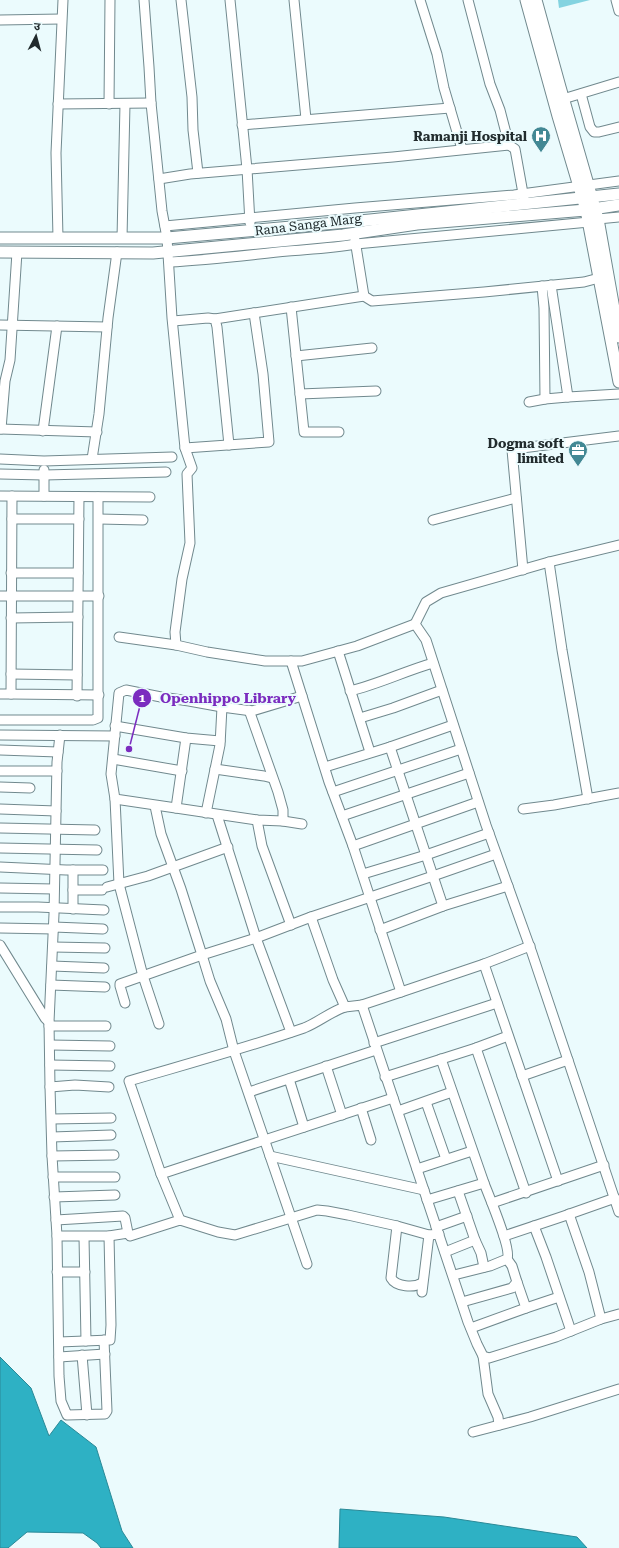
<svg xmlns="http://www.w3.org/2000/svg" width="619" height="1548" font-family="'Roboto Serif','Noto Sans Devanagari',serif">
  <rect width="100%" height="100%" fill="#ebfbfd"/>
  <!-- green -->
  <path fill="#83d3e0" d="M558,0H590L559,8Z"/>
  <!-- water -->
  <g fill="#2eb1c4" stroke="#2a8997">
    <path d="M0,1357L31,1388L49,1436L61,1420L96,1447L122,1531L133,1548H101L97,1543L83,1533L27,1532L8,1548H0Z"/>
    <path d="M340,1509L444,1517L577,1537L587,1548H339Z"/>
  </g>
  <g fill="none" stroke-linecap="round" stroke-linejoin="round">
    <defs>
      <g id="minor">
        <path d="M144,0L149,67L151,103L162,211L167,238L172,318L185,448L192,468L187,474L190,543L182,579L175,632L176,645L207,652L265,661H302L357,646L415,624"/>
        <path d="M181,0L192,97L193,130L198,173"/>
        <path d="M230,0L247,169L250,223"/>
        <path d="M294,0L306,119"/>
        <path d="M420,0L437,54L444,88L462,149"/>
        <path d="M468,0L490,84L500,110L509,145L515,149L524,199"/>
        <path d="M616,0L619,11"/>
        <path d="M0,20L61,19"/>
        <path d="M581,94L590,127L594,132H599L619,127"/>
        <path d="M563,99L619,82"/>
        <path d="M58,104L151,103"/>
        <path d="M109,104L110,0"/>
        <path d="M242,125L450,108"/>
        <path d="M159,179L190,174L393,157L509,145"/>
        <path d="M165,226L355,208L514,195L619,181"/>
        <path d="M58,238L56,153L63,0"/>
        <path d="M122,238L125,104"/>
        <path d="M355,240L364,296L372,301L484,292L584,282L599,278"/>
        <path d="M169,262C209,260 248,255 288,251C311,249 333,248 356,244L589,222L598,219L619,217"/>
        <path d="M551,285L568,397L619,394"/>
        <path d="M542,286L544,308L545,399L568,397"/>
        <path d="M291,307L304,432H339"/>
        <path d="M215,319L364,296"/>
        <path d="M173,321L208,318L215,319L217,327L229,445"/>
        <path d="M0,325L107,327"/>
        <path d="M296,356L372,348"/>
        <path d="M300,394L376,391"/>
        <path d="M529,402L545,399"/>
        <path d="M0,429L97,432"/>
        <path d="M1,429L5,381L10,360L17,252"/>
        <path d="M43,431L57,326"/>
        <path d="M185,448L269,442L263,374L254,313"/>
        <path d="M0,459L44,461L172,457"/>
        <path d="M92,459L99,414L108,318L117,252"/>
        <path d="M44,470V496"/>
        <path d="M0,474L44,475L166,472"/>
        <path d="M0,496L150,497"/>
        <path d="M12,496L11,694L99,695"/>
        <path d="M12,519H79"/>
        <path d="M99,519L143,520"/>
        <path d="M433,520L516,498"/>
        <path d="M619,545L549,562L441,593L426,602L415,624L426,640L486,825L532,953L619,1212"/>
        <path d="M549,562L562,650L588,799"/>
        <path d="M523,570L512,450L514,449L619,436"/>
        <path d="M11,573H78"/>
        <path d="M0,596H99"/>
        <path d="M11,618L78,617"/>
        <path d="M119,637L176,645"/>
        <path d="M338,651L370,752"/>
        <path d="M291,661L329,782L353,846L401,992L484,964L530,946"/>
        <path d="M11,674L77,675"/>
        <path d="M350,691C379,684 405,671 433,663"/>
        <path d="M0,694H11"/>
        <path d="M77,696L79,497"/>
        <path d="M302,696L252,711L222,707L189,701L161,697L126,690L119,693L111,774L115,799L257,820L283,821L302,824"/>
        <path d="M249,710L278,792L283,810V821"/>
        <path d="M360,718L393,708L442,690"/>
        <path d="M0,720H93L98,718V497"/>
        <path d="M115,726L186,738L220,741"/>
        <path d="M0,735L115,736"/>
        <path d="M60,735L57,762L54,914L49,1022L50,1087L52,1156L57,1236L59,1376L61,1401L67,1415L105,1414L107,1411L104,1340"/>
        <path d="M390,747L443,906"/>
        <path d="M0,750L58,752"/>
        <path d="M113,759L182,771"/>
        <path d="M325,767L390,747L453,725"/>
        <path d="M215,769L264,776L272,778"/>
        <path d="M0,771H57"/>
        <path d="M0,787L30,788"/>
        <path d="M333,792L461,749"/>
        <path d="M115,799L119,884L143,976L159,1024"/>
        <path d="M176,808L186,738"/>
        <path d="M0,809L56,811"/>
        <path d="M523,809L554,805L619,793"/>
        <path d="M206,813L220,745L222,707"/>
        <path d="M217,815L256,938L291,1032"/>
        <path d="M342,816L469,773"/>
        <path d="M257,820L262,846L291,925"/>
        <path d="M0,828L95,830"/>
        <path d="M353,846L478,802"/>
        <path d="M0,848L97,850"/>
        <path d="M0,867L66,870H103"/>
        <path d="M73,870V909"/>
        <path d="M363,874L426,855L489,833"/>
        <path d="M107,887L148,876L228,847"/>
        <path d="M0,888L54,889"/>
        <path d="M73,890H102"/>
        <path d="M0,907H38L104,910"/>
        <path d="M311,917L433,876L496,854"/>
        <path d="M54,927L103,929"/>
        <path d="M0,928L54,929"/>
        <path d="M380,930L443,906L508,886"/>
        <path d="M0,945L45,1018L49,1022"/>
        <path d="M53,947L105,948"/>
        <path d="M484,964L558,1181"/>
        <path d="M52,966L104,968"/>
        <path d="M51,985L105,987"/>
        <path d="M125,1003L120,986V984L202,955L181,889L161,834L155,806"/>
        <path d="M362,1005L401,992"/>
        <path d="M49,1026H106"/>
        <path d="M374,1043L497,1003"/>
        <path d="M50,1045L110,1046"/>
        <path d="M476,1048L526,1193"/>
        <path d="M441,1059L484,1183"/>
        <path d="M50,1065L110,1066"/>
        <path d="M326,1066L342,1115"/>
        <path d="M522,1076L568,1060"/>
        <path d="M385,1077L476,1048L508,1036"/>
        <path d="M289,1079L304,1127"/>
        <path d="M50,1087L75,1085L109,1087"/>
        <path d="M249,1092L376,1050"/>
        <path d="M426,1102L446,1159"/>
        <path d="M361,1108L371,1140"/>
        <path d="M398,1111L452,1092"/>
        <path d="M52,1119L111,1118"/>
        <path d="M52,1137L111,1135"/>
        <path d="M52,1156L114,1155"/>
        <path d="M270,1156L424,1190"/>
        <path d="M417,1169L472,1151"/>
        <path d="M161,1174L393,1098"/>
        <path d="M53,1177H115"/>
        <path d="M458,1191L475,1240L481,1253L484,1267"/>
        <path d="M54,1197L115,1195"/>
        <path d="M427,1200L484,1183C489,1196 512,1250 507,1259L490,1266L454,1275"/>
        <path d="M492,1203L604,1165"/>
        <path d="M569,1214L589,1272L601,1319"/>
        <path d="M56,1220L123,1216L125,1218L128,1233"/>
        <path d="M180,1220L161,1174L129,1081C187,1064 246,1048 304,1028C319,1022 330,1012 345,1007"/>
        <path d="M397,1226L391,1278C396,1287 414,1288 422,1283"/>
        <path d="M534,1226L546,1257L571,1331"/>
        <path d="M436,1227L467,1216"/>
        <path d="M57,1236H109L128,1233L130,1236L180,1220L218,1232L235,1235L317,1210L327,1211L348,1215L397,1226L429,1235L439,1234"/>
        <path d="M504,1236L564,1216L615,1198"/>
        <path d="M84,1237L86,1341"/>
        <path d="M445,1252L475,1240"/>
        <path d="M307,1264L234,1051L226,1019L210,981L202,955L256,938L311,917L333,980L345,1007L362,1005L468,1322L477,1344L483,1356L489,1358L556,1337L601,1319L619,1314"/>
        <path d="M57,1272H85"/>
        <path d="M422,1292L429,1235"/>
        <path d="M462,1302L512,1288L517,1282L512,1266L507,1259"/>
        <path d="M526,1308L559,1297"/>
        <path d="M471,1328L526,1308L517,1282"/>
        <path d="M59,1342L110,1340L111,1325L109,1236"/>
        <path d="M82,1355L87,1415"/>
        <path d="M483,1356L488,1394L498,1417L499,1425"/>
        <path d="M59,1357L105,1354"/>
        <path d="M473,1432L530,1417L619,1389"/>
      </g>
      <g id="major">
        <path d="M526,0L558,116L586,210L619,382"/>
        <path d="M536,0L560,87L598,219L619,337"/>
        <path d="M0,238H167L370,220L619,194"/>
        <path d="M0,252L153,253L343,235L417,224L586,210L619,205"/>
      </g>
    </defs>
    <!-- minor casing -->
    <use href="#minor" stroke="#71898e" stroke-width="11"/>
    <!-- major casing -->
    <use href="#major" stroke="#71898e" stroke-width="13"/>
    <!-- minor -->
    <use href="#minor" stroke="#fff" stroke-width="9"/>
    <!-- major -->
    <use href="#major" stroke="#fff" stroke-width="11"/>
  </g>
  <!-- icons -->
  <defs>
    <symbol id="hospital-pin" viewBox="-11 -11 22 30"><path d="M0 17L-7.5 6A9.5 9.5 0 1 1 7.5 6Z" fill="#428894" stroke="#ebfbfd"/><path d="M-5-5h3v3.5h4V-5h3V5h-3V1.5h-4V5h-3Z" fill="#fff"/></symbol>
    <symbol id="office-pin" viewBox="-11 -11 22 30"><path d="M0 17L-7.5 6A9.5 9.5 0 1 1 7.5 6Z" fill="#428894" stroke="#ebfbfd"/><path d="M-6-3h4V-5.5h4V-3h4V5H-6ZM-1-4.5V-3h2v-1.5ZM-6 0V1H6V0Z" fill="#fff"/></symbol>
  </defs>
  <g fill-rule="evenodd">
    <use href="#hospital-pin" x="530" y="125" width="22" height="30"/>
    <use href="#office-pin" x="567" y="439" width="22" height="30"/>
  </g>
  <g text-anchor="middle" stroke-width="4" stroke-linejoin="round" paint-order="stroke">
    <!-- poi labels -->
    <g font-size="13" font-weight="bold" fill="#212b2d" stroke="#ebfbfd" text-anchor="end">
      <text x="527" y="141">Ramanji Hospital</text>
      <text x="564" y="448">Dogma soft<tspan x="564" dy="15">limited</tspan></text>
    </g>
    <!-- street labels -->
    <g font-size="13" fill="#212b2d" stroke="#ebfbfd">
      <text transform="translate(308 224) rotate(-7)" y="5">Rana Sanga Marg</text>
    </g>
  </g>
  <!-- callouts -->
  <path fill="none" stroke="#7b2cbf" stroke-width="1.5" d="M129 749L142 698"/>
  <g fill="#7b2cbf" stroke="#ebfbfd" stroke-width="1.5">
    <circle cx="129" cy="749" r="4"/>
    <circle cx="142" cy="698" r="10"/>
  </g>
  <g font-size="12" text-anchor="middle" font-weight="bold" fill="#fff">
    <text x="142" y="702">1</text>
  </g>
  <g font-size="14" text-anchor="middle" font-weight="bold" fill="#7b2cbf" stroke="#ebfbfd" stroke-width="4" stroke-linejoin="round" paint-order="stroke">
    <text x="228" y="703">Openhippo Library</text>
  </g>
  <!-- north arrow -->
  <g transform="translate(36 36) rotate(6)" stroke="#ebfbfd" stroke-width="3" paint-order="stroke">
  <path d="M0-3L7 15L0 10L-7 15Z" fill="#212b2d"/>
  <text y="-6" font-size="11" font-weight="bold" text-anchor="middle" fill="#212b2d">उ</text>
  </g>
</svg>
